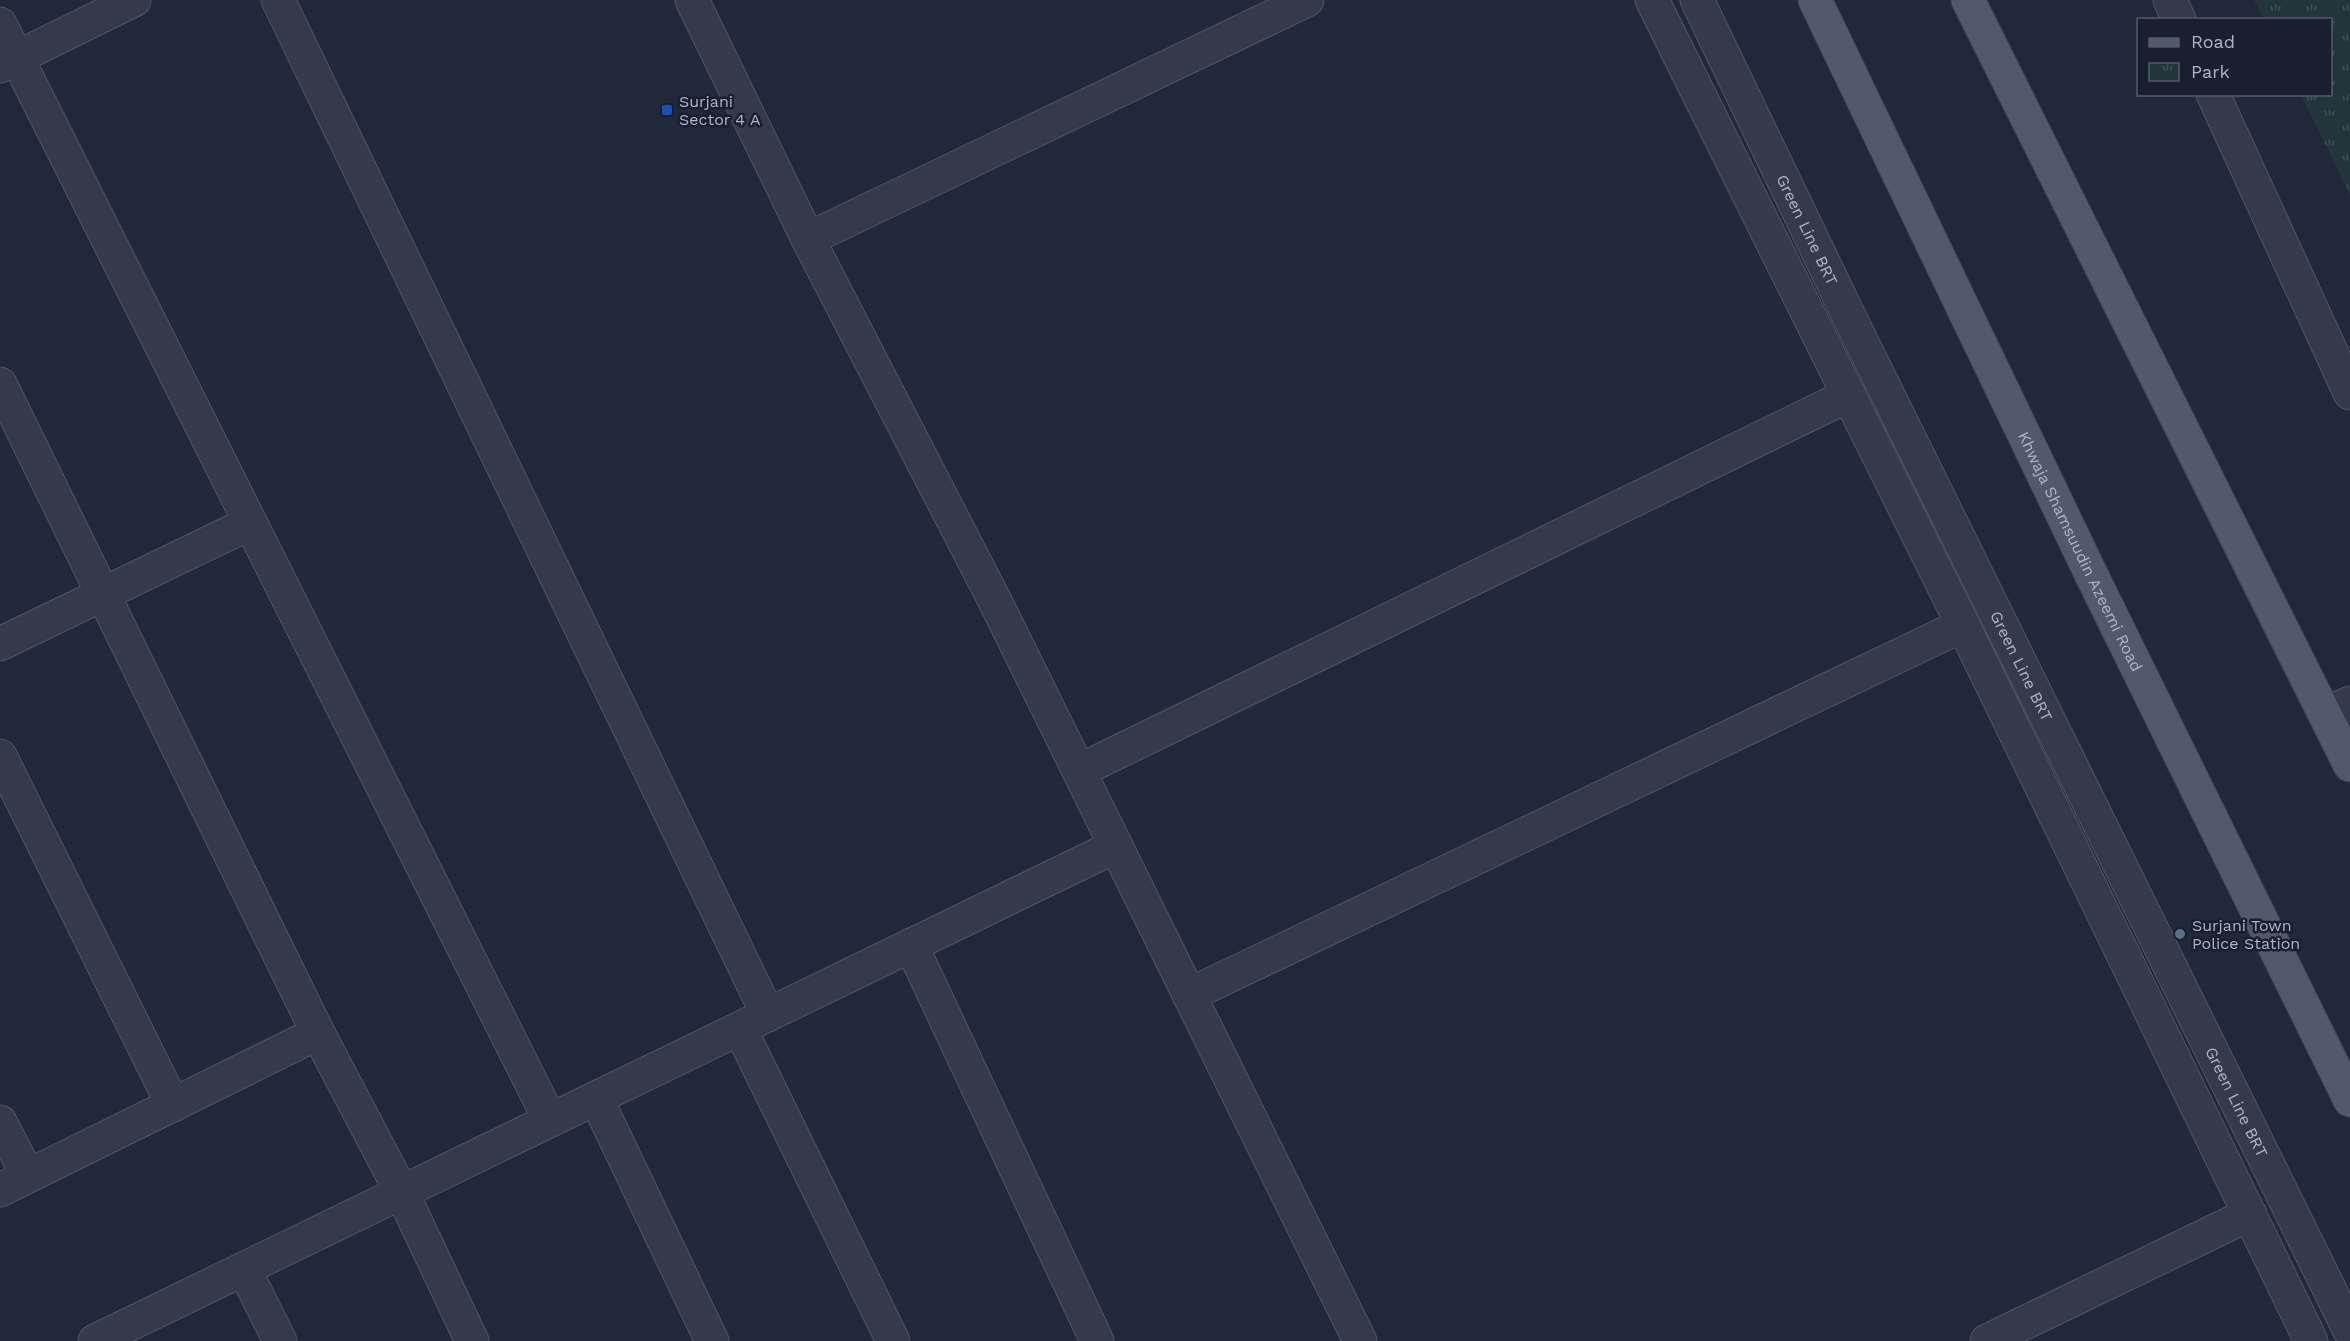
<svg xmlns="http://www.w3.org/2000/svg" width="2350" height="1341" font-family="'Work Sans',sans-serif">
  <defs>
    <pattern id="park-tufts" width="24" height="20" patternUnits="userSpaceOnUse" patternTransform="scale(1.5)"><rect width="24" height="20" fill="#22353b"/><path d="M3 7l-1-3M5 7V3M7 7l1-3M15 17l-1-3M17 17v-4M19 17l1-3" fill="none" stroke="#405056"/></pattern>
  </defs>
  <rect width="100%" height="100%" fill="#20283a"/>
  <!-- park -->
  <path fill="url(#park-tufts)" d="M2254,0H2350V195L2301,95L2330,94V20L2264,19Z"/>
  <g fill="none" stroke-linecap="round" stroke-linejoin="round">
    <defs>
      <g id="minor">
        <path d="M278,0L768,1015"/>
        <path d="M692,0L808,239L997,605L1360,1341"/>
        <path d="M1652,0L1963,625L2311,1341"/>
        <path id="s1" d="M1697,0L1849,316L2350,1331"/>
        <path d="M2170,0L2179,20"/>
        <path d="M0,24L550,1120"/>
        <path d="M0,66L134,0"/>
        <path d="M2213,94L2350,393"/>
        <path d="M808,239L1307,0"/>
        <path d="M0,384L318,1033L402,1193L472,1341"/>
        <path d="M0,644L250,523"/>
        <path d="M2325,714L2350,703"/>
        <path d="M0,756L173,1105"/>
        <path d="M1079,771L1849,395"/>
        <path d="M911,945L1097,1341"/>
        <path d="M1189,995L1963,625"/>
        <path d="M740,1029L893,1341"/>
        <path d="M596,1098L712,1341"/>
        <path d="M0,1122L28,1176"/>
        <path d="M0,1190L318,1033"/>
        <path d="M244,1269L280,1341"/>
        <path d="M95,1341L1116,846"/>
        <path d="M1987,1341L2250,1214"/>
      </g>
      <g id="major">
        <path id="s2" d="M1815,0L2091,574L2350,1100"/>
        <path d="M1968,0L2350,765"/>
      </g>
    </defs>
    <!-- minor casing -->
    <use href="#minor" stroke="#4f5565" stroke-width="35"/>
    <!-- major casing -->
    <use href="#major" stroke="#3d4354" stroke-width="35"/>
    <!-- minor -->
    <use href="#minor" stroke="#343a4a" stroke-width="33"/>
    <!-- major -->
    <use href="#major" stroke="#52596b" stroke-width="33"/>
  </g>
  <!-- markers -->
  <rect fill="#1a4fb4" stroke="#191f2f" stroke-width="2" x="661" y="104" width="12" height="12" rx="3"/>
  <circle fill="#5c6f8a" stroke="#191f2f" stroke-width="2" cx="2180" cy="934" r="6"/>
  <g text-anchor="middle" stroke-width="5" stroke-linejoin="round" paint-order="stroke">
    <!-- poi labels -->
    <g font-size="16" fill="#afb5c7" stroke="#191f2f" text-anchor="start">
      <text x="679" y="107">Surjani<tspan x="679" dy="18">Sector 4 A</tspan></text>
      <text x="2192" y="931">Surjani Town<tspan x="2192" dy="18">Police Station</tspan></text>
    </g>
    <!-- street labels -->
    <g font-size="16" fill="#afb5c7" stroke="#191f2f">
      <text dy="6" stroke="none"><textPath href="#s1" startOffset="255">Green Line BRT</textPath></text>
      <text dy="6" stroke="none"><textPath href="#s2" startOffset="612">Khwaja Shamsuudin Azeemi Road</textPath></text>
      <text dy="6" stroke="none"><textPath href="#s1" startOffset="741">Green Line BRT</textPath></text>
      <text dy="6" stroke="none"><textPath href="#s1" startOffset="1227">Green Line BRT</textPath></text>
    </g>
  </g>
  <!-- legend -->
  <rect x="2137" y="18" width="195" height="78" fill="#191f2f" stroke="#555b6c" stroke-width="1.5"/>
  <rect x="2149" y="38" width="30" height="9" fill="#52596b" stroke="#555b6c" stroke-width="1.5"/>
  <text x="2191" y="48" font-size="18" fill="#afb5c7">Road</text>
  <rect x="2149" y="63" width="30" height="18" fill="url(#park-tufts)" stroke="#555b6c" stroke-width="1.5"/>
  <text x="2191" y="78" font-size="18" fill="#afb5c7">Park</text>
</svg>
